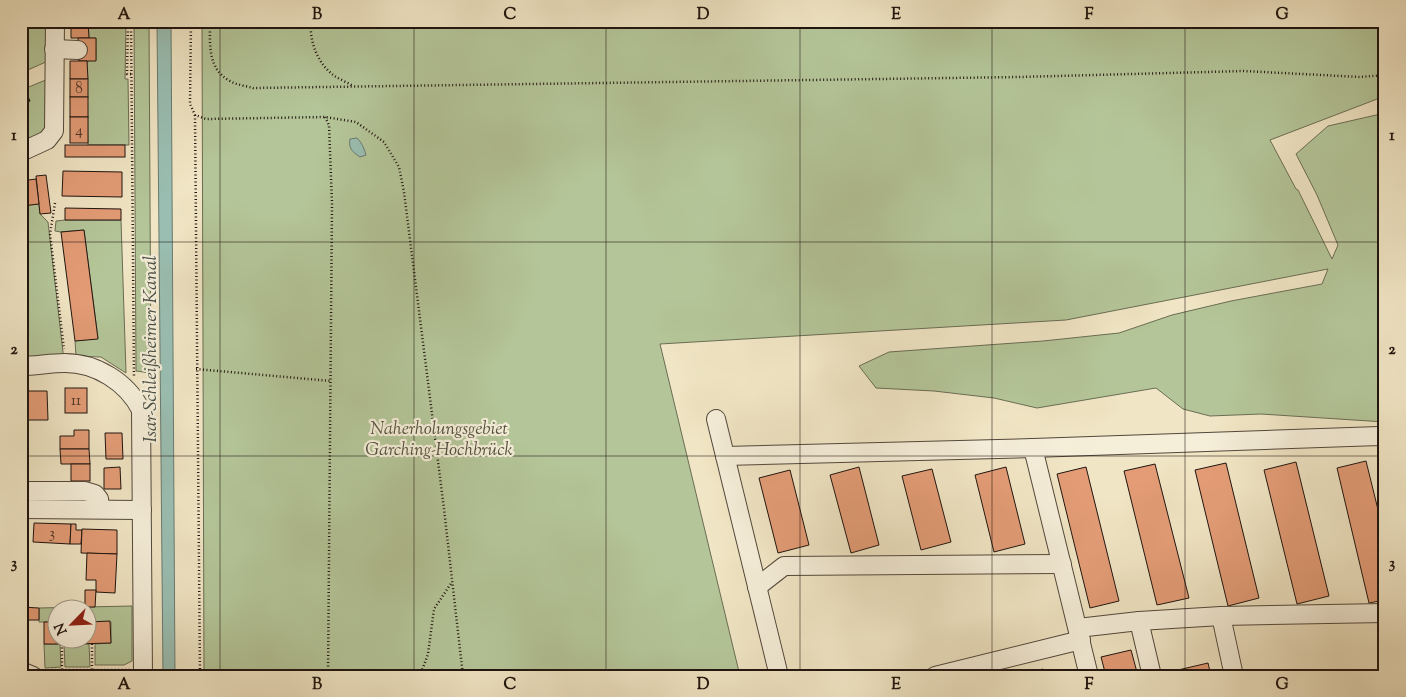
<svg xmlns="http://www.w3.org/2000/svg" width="1406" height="697" font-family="'Sorts Mill Goudy',serif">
  <rect width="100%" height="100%" fill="#f0e5c4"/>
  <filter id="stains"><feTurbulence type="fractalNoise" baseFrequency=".004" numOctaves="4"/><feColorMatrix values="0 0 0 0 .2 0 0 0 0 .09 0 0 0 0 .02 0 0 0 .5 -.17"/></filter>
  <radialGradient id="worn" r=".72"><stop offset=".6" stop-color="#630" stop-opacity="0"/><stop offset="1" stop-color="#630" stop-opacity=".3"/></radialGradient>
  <!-- green -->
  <g fill="#b4c699" stroke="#6a6d54">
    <path d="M43,21L48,24V61L21,73V32Z"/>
    <path d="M88,21H126L125,79H128L129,145H88L87,61L96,60V38H89Z"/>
    <path d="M134,21H149L151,373L136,371Z"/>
    <path d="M202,21H1385V96L1270,140L1296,189L1298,190L1332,259L1338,245L1317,195L1296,154L1328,126L1385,113V422L1261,414L1210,416L1183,409L1156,388L1037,408L994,398L934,391L876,388L859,366L889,352L1043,341L1119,333L1172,315L1231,301L1322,284L1328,269L1066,320L660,344L740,676H204Z"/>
    <path d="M48,79V132L21,144V105L30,101L24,89Z"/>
    <path d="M39,204L40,214L48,222L64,361L21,363V206Z"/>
    <path d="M65,220H121L126,373L101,357L76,356L75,341L98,338L84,230L61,232L55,231L56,221Z"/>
    <path d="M132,606V661L124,665H95V644L111,643V622H88V610H58L57,622H39V608Z"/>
    <path d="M44,644H60L61,667L45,668Z"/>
    <path d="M64,644H89L90,667H65Z"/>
    <path d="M81,671H125L129,676H81Z"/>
  </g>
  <!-- water -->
  <g fill="#9abfb3" stroke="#697b71">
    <path d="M157,21H171L175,676H163Z"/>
    <path d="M357,138C362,143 364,148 366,155L360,157C353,152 348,149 350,139Z"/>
  </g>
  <!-- building -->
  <g fill="#e39c76" stroke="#1f140f">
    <path d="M21,21H26L29,29L21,32Z"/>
    <path d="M71,21H88L89,38H71Z"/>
    <path d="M78,38H96V61H79Z"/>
    <path d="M70,61H87L88,79H70Z"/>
    <rect x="70" y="79" width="18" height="18"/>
    <path d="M21,82L30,101L21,105Z"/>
    <rect x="70" y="97" width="18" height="20"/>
    <rect x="70" y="117" width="18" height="26"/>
    <rect x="65" y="145" width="60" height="12"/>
    <path d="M63,171L122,172V197L62,196Z"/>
    <path d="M46,175L51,213L40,214L36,176Z"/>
    <path d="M36,179L39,204L21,206V181Z"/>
    <path d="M65,208L121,209V220H65Z"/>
    <path d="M84,230L98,339L75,341L61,232Z"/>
    <rect x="65" y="388" width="22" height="25"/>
    <path d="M24,391H47L48,420H25Z"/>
    <path d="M74,430H89V449H60V436H74Z"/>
    <path d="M105,433H122L123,459H106Z"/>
    <path d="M60,449H89L90,464H61Z"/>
    <path d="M1366,461L1385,538V600L1369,603L1337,468Z"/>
    <path d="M1296,462L1329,596L1297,604L1264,470Z"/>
    <path d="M1226,463L1259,598L1228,606L1195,470Z"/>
    <rect x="71" y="464" width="19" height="17"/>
    <path d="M1155,464L1189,598L1157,605L1124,471Z"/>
    <path d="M120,467L121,489H104V468Z"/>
    <path d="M859,467L879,545L851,553L830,475Z"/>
    <path d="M1006,467L1025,544L994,552L975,475Z"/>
    <path d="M1086,467L1119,601L1090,608L1057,474Z"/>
    <path d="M932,469L951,542L921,550L902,476Z"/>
    <path d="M790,470L809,545L778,553L759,478Z"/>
    <path d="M34,523L71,524L70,544L33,542Z"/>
    <path d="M71,524H76V530H82L81,544H70Z"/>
    <path d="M82,529L117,530V554L81,553Z"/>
    <path d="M87,553L117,554L115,593L96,592V580H86Z"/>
    <path d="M85,590H96L95,607H85Z"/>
    <path d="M21,607L39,608V620H21Z"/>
    <path d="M110,621L111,643L75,644V640H88V622Z"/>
    <path d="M44,622H58V640H75V644H44Z"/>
    <path d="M1131,650L1138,676H1106L1101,657Z"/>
    <path d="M1208,663L1211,676H1180L1178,670Z"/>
    <path d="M1043,669L1044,676H1016Z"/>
    <rect x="64" y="671" width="17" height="5"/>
  </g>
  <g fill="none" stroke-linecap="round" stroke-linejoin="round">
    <defs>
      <g id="minor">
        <path d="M54,49L78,50"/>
        <path d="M21,152L47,140L54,131L55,21"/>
        <path d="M21,366C36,366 50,363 65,363C96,363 127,382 141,410L143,676"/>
        <path d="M716,419L779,676"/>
        <path d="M1033,448L1089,676"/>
        <path d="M725,456L1033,448L1379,436L1385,439"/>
        <path d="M21,491H85L95,494L99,499L100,509"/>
        <path d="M21,509L142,510"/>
        <path d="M757,587L784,566L1062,564"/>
        <path d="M1221,616L1234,676"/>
        <path d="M1139,621L1152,676"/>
        <path d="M1078,628L1139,621L1221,616L1385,613"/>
        <path d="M21,671L33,676"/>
        <path d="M935,676L1081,640"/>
      </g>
    </defs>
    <!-- minor casing -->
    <use href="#minor" stroke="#53483c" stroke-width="20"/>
    <!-- path -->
    <g stroke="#1f140f" stroke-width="2.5" stroke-dasharray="1 2.5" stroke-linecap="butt">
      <path d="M128,21L127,74H131"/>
      <path d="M131,21L134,377"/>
      <path d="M191,21L190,104L195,115L206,119L325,117L356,122L384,142L399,167L404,192L444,509L463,676"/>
      <path d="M210,21C210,43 207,69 230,81C237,85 246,86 253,88L1019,77L1244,71L1360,77L1385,75"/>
      <path d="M311,21C309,40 317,62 332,74C338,79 347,82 353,86"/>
      <path d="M195,115L200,676"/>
      <path d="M325,117L329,125L332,203L328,676"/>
      <path d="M55,203L50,234L64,349"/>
      <path d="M196,369L331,381"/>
      <path d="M62,644V670"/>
      <path d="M92,644V669"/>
      <path d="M45,672L51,670H130"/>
      <path d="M420,676L428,654L434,609L452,582"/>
    </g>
    <!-- minor -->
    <use href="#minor" stroke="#f5eed9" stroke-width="18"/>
  </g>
  <!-- grid -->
  <path fill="none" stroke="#1f140f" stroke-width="1" stroke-opacity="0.55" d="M220,21V676M414,21V676M606,21V676M800,21V676M992,21V676M1185,21V676M21,242H1385M21,456H1385"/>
  <g text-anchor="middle" stroke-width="4.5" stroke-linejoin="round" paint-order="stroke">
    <!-- number labels -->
    <g font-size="15" fill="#503629">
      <text x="79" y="93">8</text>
      <text x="79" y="135">4</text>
      <text x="76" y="405">11</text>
      <text x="52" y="538">3</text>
    </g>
    <!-- park labels -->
    <g font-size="18" font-style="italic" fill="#53523f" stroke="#f5eed9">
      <text x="439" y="434">Naherholungsgebiet<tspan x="439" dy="21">Garching-Hochbrück</tspan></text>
    </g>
    <!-- water labels -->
    <g font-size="19" font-style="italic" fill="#4a5048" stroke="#f5eed9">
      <text transform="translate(149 349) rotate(-90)" y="7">Isar-Schleißheimer Kanal</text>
    </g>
  </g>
  <!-- margin -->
  <rect width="1406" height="697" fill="none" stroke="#f0e5c4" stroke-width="55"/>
  <!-- north arrow -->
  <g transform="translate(72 624) rotate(246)"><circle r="24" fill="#f5eed9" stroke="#9f9788"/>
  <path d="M0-4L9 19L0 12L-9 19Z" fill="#8f2418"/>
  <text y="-8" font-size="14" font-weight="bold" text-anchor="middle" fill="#1f140f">N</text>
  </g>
  <rect x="28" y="28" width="1350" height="642" fill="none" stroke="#1f140f" stroke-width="2"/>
  <g font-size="16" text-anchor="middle" font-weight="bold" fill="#1f140f">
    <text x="124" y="19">A</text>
    <text x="317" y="19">B</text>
    <text x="510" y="19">C</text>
    <text x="703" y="19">D</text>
    <text x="896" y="19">E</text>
    <text x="1089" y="19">F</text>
    <text x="1282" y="19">G</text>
    <text x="14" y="140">1</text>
    <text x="1392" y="140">1</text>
    <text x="14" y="354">2</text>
    <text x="1392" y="354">2</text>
    <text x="14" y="568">3</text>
    <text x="1392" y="568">3</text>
    <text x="124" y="689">A</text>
    <text x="317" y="689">B</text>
    <text x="510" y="689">C</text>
    <text x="703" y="689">D</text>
    <text x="896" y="689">E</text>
    <text x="1089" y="689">F</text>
    <text x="1282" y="689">G</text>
  </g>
  <rect width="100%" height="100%" filter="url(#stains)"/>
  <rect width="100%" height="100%" fill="url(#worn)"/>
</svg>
